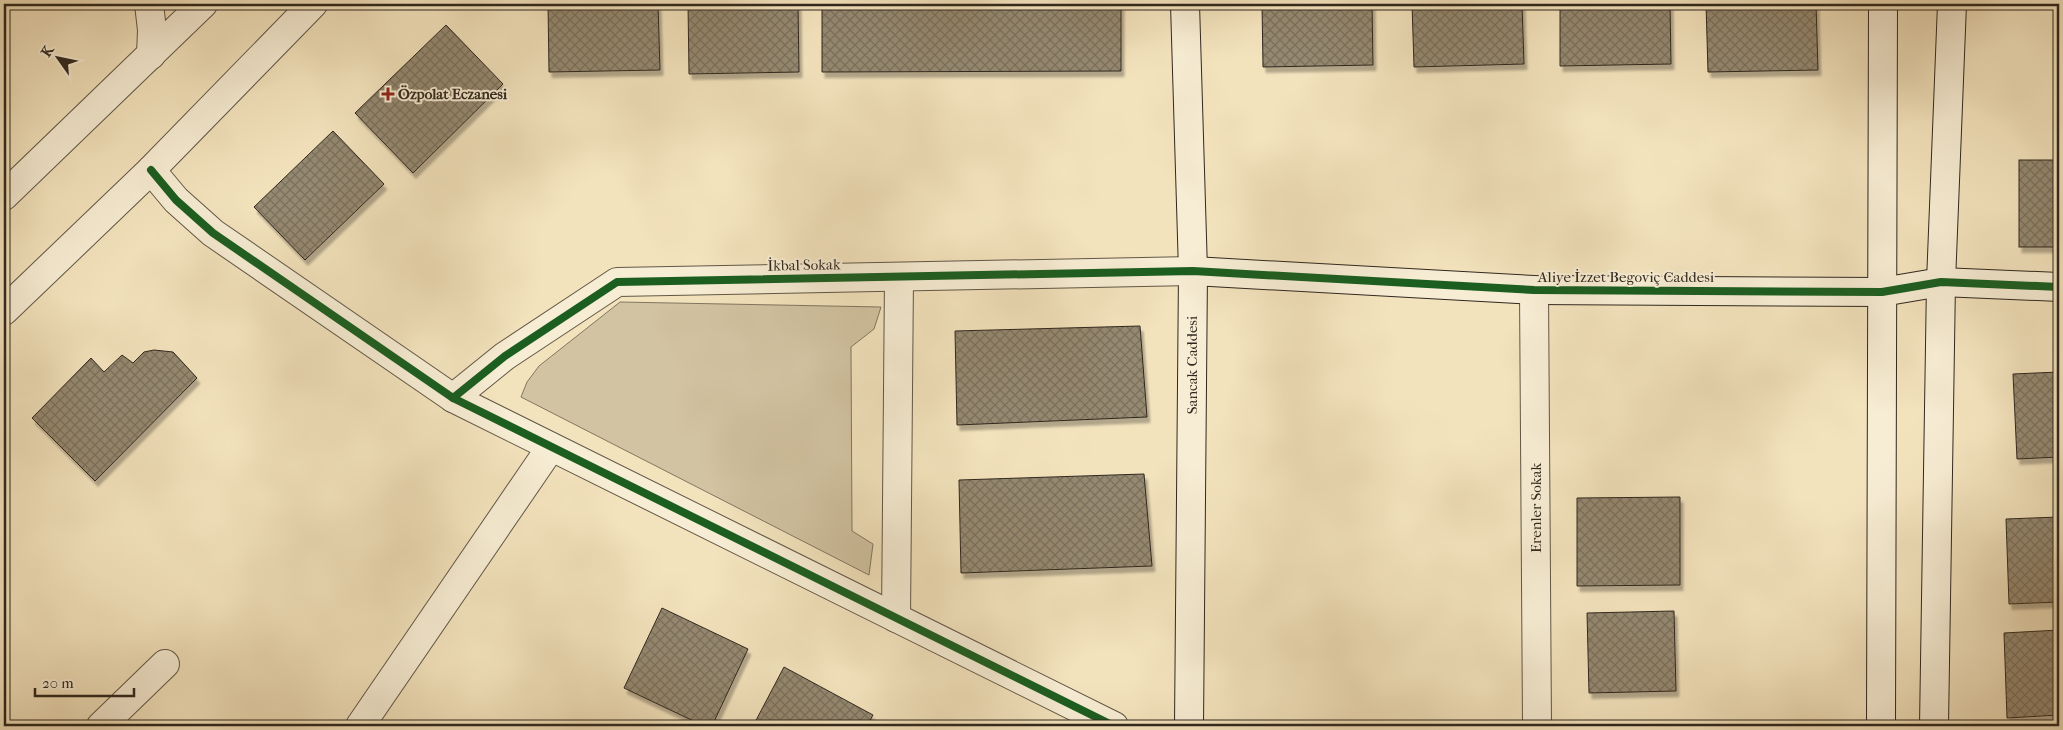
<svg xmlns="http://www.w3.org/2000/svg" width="2063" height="730" font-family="'IM FELL French Canon',serif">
  <defs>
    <pattern id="building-cross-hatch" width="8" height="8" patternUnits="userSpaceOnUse" patternTransform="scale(1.25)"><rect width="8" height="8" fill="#958971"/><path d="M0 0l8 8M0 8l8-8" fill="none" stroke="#7a705c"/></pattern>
    <filter id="shadow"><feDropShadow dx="3" dy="5.5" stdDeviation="1" flood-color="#0004"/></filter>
  </defs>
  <rect width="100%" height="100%" fill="#f3e3bd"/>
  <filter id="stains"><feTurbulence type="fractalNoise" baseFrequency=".004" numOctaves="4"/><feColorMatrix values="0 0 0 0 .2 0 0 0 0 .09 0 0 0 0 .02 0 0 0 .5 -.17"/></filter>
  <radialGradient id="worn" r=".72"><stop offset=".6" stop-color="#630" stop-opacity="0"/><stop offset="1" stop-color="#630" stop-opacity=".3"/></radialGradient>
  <!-- park -->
  <path fill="#d2c3a2" stroke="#817660" d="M620,302L881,307L874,329L851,347L852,531L873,544L869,575L521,397L527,382L539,366Z"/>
  <!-- building -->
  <g fill="url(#building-cross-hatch)" stroke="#30281e" filter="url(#shadow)">
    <path d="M548,4H658L660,70L549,72Z"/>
    <path d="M688,4H798L799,72L689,74Z"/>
    <path d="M822,4H1121V71L822,72Z"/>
    <path d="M1262,4H1372L1373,65L1263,67Z"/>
    <path d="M1412,4H1522L1524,64L1414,67Z"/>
    <path d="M1560,4H1670L1671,64L1560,66Z"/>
    <path d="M1706,4H1816L1818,70L1708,72Z"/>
    <path d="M446,25L503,84L413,173L355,113Z"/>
    <path d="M333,131L384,184L305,260L254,207Z"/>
    <rect x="2019" y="160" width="40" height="87"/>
    <path d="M1140,326L1147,417L957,425L955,331Z"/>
    <path d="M154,350L173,352L197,378L95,481L32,418L91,358L104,372L122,355L133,363L144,352Z"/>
    <path d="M2059,372V457L2017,459L2013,374Z"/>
    <path d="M1144,474L1152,566L961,573L959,480Z"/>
    <path d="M1680,497V585L1577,586V498Z"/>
    <path d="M2059,517V602L2009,604L2006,519Z"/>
    <path d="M662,608L748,649L712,726H704L624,688Z"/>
    <path d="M1674,611L1676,691L1589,693L1587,613Z"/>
    <path d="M2059,630V715L2007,718L2004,633Z"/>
    <path d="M784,667L873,715L867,726H753Z"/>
  </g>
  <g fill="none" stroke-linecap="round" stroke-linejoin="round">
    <defs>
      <g id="street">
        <path d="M149,4L152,30L151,55"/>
        <path d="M151,170L176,200L213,233L453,398L1114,726"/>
        <path d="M4,196L203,4"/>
        <path d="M1534,290L1537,726"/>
        <path d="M4,311L151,170L313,4"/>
        <path d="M453,398L505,356L617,282L1193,271"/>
        <path d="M896,618L899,277"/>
        <path d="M101,726L165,664"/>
        <path d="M360,726L551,447"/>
      </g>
      <g id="secondary">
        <path d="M1185,4L1193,271L1189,726"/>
        <path d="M1193,271L1534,290L1882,292L1941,282L2059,287"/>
        <path d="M1881,726L1883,4"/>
        <path d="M1934,726L1941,282L1952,4"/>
      </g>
    </defs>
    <!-- street casing -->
    <use href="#street" stroke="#615746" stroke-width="30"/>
    <!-- secondary casing -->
    <use href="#secondary" stroke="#30281e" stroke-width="30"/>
    <!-- street -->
    <use href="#street" stroke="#f7edd4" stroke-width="28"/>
    <!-- secondary -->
    <use href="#secondary" stroke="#f7edd4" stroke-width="28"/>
    <defs>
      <g id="cycleway">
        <path d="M151,170L176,200L213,233L453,398L1114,726"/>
        <path d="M453,398L505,356L617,282L1193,271L1534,290L1882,292L1941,282L2059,287"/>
      </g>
    </defs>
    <!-- cycleway casing -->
    <use href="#cycleway" stroke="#f7edd4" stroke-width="11"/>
    <!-- cycleway -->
    <use href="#cycleway" stroke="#1b5e20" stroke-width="8"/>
  </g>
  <!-- markers -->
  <path fill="#8f2418" stroke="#f7edd4" stroke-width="2" d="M385.5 86.5h5v5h5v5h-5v5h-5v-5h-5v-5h5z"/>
  <g text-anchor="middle" stroke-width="4" stroke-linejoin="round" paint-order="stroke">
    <!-- poi labels -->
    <g font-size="15" font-weight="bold" fill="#30281e" stroke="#f7edd4" text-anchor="start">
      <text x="398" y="99">Özpolat Eczanesi</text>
    </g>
    <!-- street labels -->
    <g font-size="15" fill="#30281e" stroke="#f7edd4">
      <text transform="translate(804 265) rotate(-1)" y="5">İkbal Sokak</text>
      <text x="1626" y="282">Aliye İzzet Begoviç Caddesi</text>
      <text transform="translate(1192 365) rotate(-90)" y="5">Sancak Caddesi</text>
      <text transform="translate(1536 508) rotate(-90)" y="5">Erenler Sokak</text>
    </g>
  </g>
  <!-- margin -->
  <rect width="2063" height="730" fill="none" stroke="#f3e3bd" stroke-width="20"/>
  <rect x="5" y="5" width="2053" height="720" fill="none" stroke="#30281e" stroke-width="2.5"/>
  <rect x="10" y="10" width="2043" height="710" fill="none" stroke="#30281e"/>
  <!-- north arrow -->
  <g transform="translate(58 58) rotate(303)" stroke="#f7edd4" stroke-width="4" paint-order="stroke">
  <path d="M0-4L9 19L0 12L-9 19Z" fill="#30281e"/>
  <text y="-8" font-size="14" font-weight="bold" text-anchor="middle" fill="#30281e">K</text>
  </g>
  <!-- scale -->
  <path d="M35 688v8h99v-8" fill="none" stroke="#30281e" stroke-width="2.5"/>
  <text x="42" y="688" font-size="15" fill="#30281e" stroke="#f7edd4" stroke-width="4" paint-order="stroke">20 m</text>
  <rect width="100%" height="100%" filter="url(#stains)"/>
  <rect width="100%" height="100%" fill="url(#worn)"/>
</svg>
